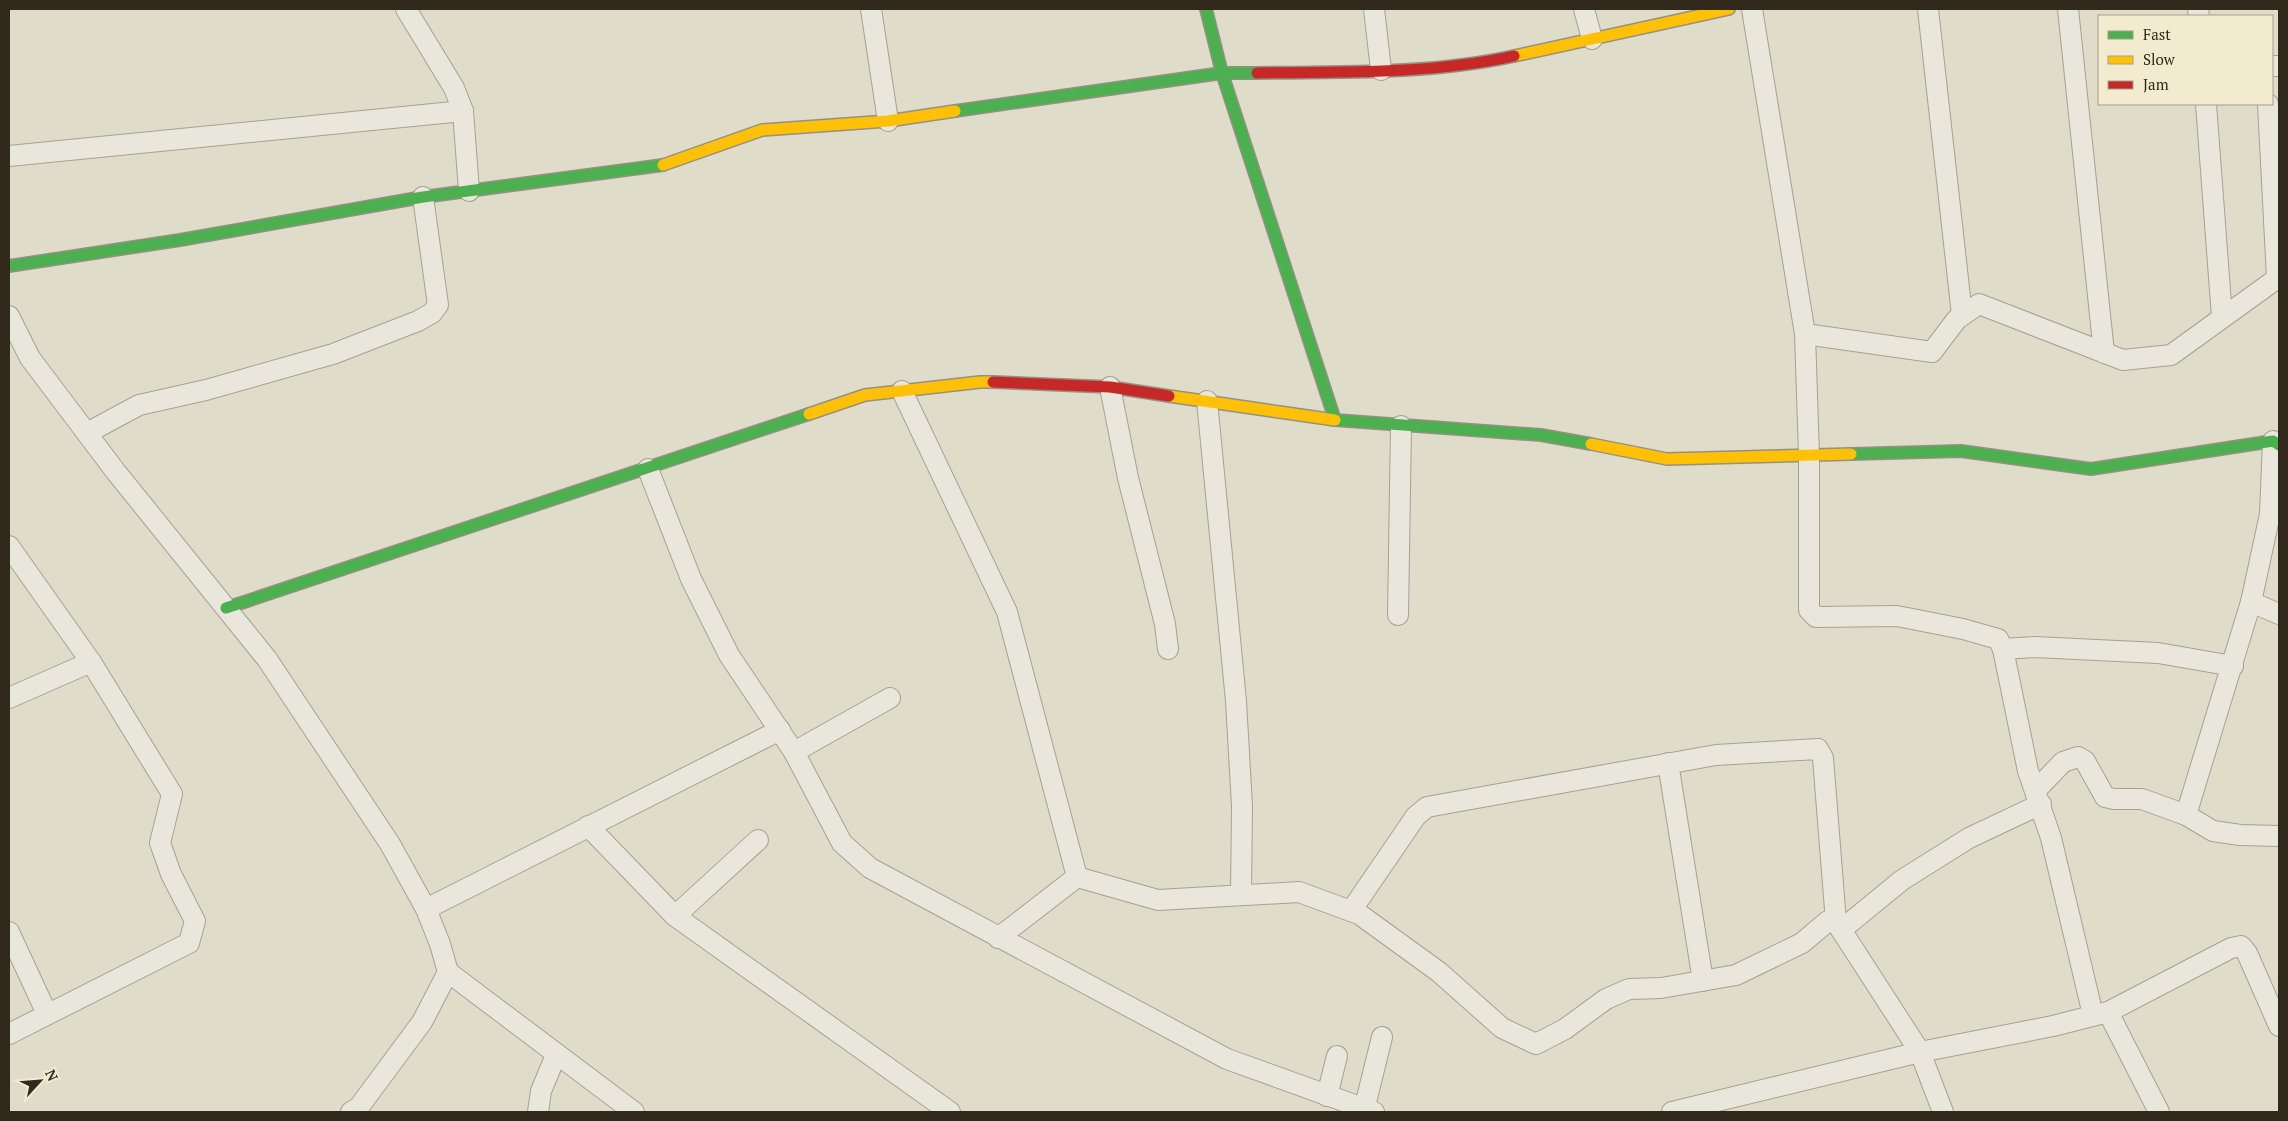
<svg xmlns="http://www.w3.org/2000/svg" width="2288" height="1121" font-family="'PT Serif',serif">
  <rect width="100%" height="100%" fill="#e0dcca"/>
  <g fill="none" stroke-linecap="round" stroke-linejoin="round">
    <defs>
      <g id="street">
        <path d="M871,9L888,121"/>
        <path d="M1374,9L1381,70"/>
        <path d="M1584,9L1592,39"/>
        <path d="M1752,9L1805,334L1809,455V610L1816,617L1897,616L1963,629L1998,639L2003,649L2028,771L2051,838L2093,1015"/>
        <path d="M1928,9L1962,315"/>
        <path d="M2068,9L2104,353"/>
        <path d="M2198,9L2199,16"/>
        <path d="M2272,66H2279"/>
        <path d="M2206,104L2222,317"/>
        <path d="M2268,104L2277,278"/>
        <path d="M463,111L469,191"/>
        <path d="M9,156L463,111L454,88L406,9"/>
        <path d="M9,316L30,358L116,472L267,659L390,844L426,909L440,944L448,972L422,1022L359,1107L351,1112"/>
        <path d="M1805,334L1932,352L1957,319L1979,304L2123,360L2171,355L2279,277"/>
        <path d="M1110,387L1128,478L1165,624L1168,649"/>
        <path d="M902,391L1007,612L1077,877L998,938"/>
        <path d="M1207,401L1236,701L1242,806L1241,895"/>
        <path d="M87,433L139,405L206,390L333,354L418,321L432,313L438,305L423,197"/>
        <path d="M648,469L691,579L729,655L794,752L842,843L870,868L1227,1059L1374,1112"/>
        <path d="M9,546L91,662L172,794L160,843L171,874L195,921L189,943L9,1034"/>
        <path d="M2251,602L2279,614"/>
        <path d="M1398,615L1401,426"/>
        <path d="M2003,649L2035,647L2158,653L2233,666"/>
        <path d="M9,698L91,662"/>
        <path d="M794,752L890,698"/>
        <path d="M1668,763L1703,981"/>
        <path d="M2036,790L2063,762L2078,757L2085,761L2105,797L2114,799H2142L2186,815L2213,831L2240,835L2279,836"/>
        <path d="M2186,815L2251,602L2270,514L2273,441"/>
        <path d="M588,826L675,916L950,1112"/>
        <path d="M1077,877L1158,900L1299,892L1359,914L1439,972L1502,1028L1536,1044L1565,1029L1606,999L1629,989L1661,988L1736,975L1802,943L1828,921L1836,922"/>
        <path d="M426,909L780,730"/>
        <path d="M1351,911L1416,816L1427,807L1716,755L1818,749L1823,758L1836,922L1920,1052L1943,1112"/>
        <path d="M675,916L758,840"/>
        <path d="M1841,930L1902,880L1969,838L2041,804"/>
        <path d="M9,932L47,1014"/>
        <path d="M448,972L634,1112"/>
        <path d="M2108,1012L2159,1112"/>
        <path d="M1327,1096L1337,1056"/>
        <path d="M1364,1110L1382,1037"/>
        <path d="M538,1112L541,1091L556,1055"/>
        <path d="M1672,1112L1920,1052L2053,1026L2108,1012L2231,948L2241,946L2247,953L2279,1026"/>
      </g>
      <g id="fast">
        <path d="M1206,9L1222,73L1335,420L1541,435L1591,444"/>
        <path d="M955,111L1222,73H1257"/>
        <path d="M9,266L180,240L423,197L663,165"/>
        <path d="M1851,454L1961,451L2091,469L2273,441L2279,445"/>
        <path d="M226,608L809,414"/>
      </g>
      <g id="slow">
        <path d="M1514,56L1729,9"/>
        <path d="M663,165L762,130L888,121L955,111"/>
        <path d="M1169,396L1335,420"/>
        <path d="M809,414L865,395L980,382H993"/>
        <path d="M1591,444L1667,459L1851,454"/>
      </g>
      <g id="jam">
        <path d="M1257,73C1340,72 1433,74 1514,56"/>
        <path d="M993,382L1110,387L1169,396"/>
      </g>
    </defs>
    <!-- street casing -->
    <use href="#street" stroke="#a5a194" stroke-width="22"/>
    <!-- fast casing -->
    <use href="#fast" stroke="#959083" stroke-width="14"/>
    <!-- slow casing -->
    <use href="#slow" stroke="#959083" stroke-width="14"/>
    <!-- jam casing -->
    <use href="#jam" stroke="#959083" stroke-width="14"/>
    <!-- street -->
    <use href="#street" stroke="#e9e6db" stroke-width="20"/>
    <!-- fast -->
    <use href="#fast" stroke="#4caf50" stroke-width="11"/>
    <!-- slow -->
    <use href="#slow" stroke="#ffc107" stroke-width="11"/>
    <!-- jam -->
    <use href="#jam" stroke="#c62828" stroke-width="11"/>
  </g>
  <!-- border -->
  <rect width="2288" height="1121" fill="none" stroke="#32291d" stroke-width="20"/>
  <!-- legend -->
  <rect x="2098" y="15" width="175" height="90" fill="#f2ebcf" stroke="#a59d88"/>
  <rect x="2108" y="31" width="25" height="8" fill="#4caf50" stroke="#a59d88"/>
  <text x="2143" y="40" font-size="15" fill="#32291d">Fast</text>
  <rect x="2108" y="56" width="25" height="8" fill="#ffc107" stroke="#a59d88"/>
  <text x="2143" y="65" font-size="15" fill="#32291d">Slow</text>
  <rect x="2108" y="81" width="25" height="8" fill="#c62828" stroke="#a59d88"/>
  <text x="2143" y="90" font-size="15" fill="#32291d">Jam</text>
  <!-- north arrow -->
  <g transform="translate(40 1081) rotate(64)" stroke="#f2ebcf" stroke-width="4" paint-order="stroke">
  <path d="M0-4L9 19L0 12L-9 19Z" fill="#32291d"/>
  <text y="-8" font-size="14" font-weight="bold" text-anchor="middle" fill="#32291d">N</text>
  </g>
</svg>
